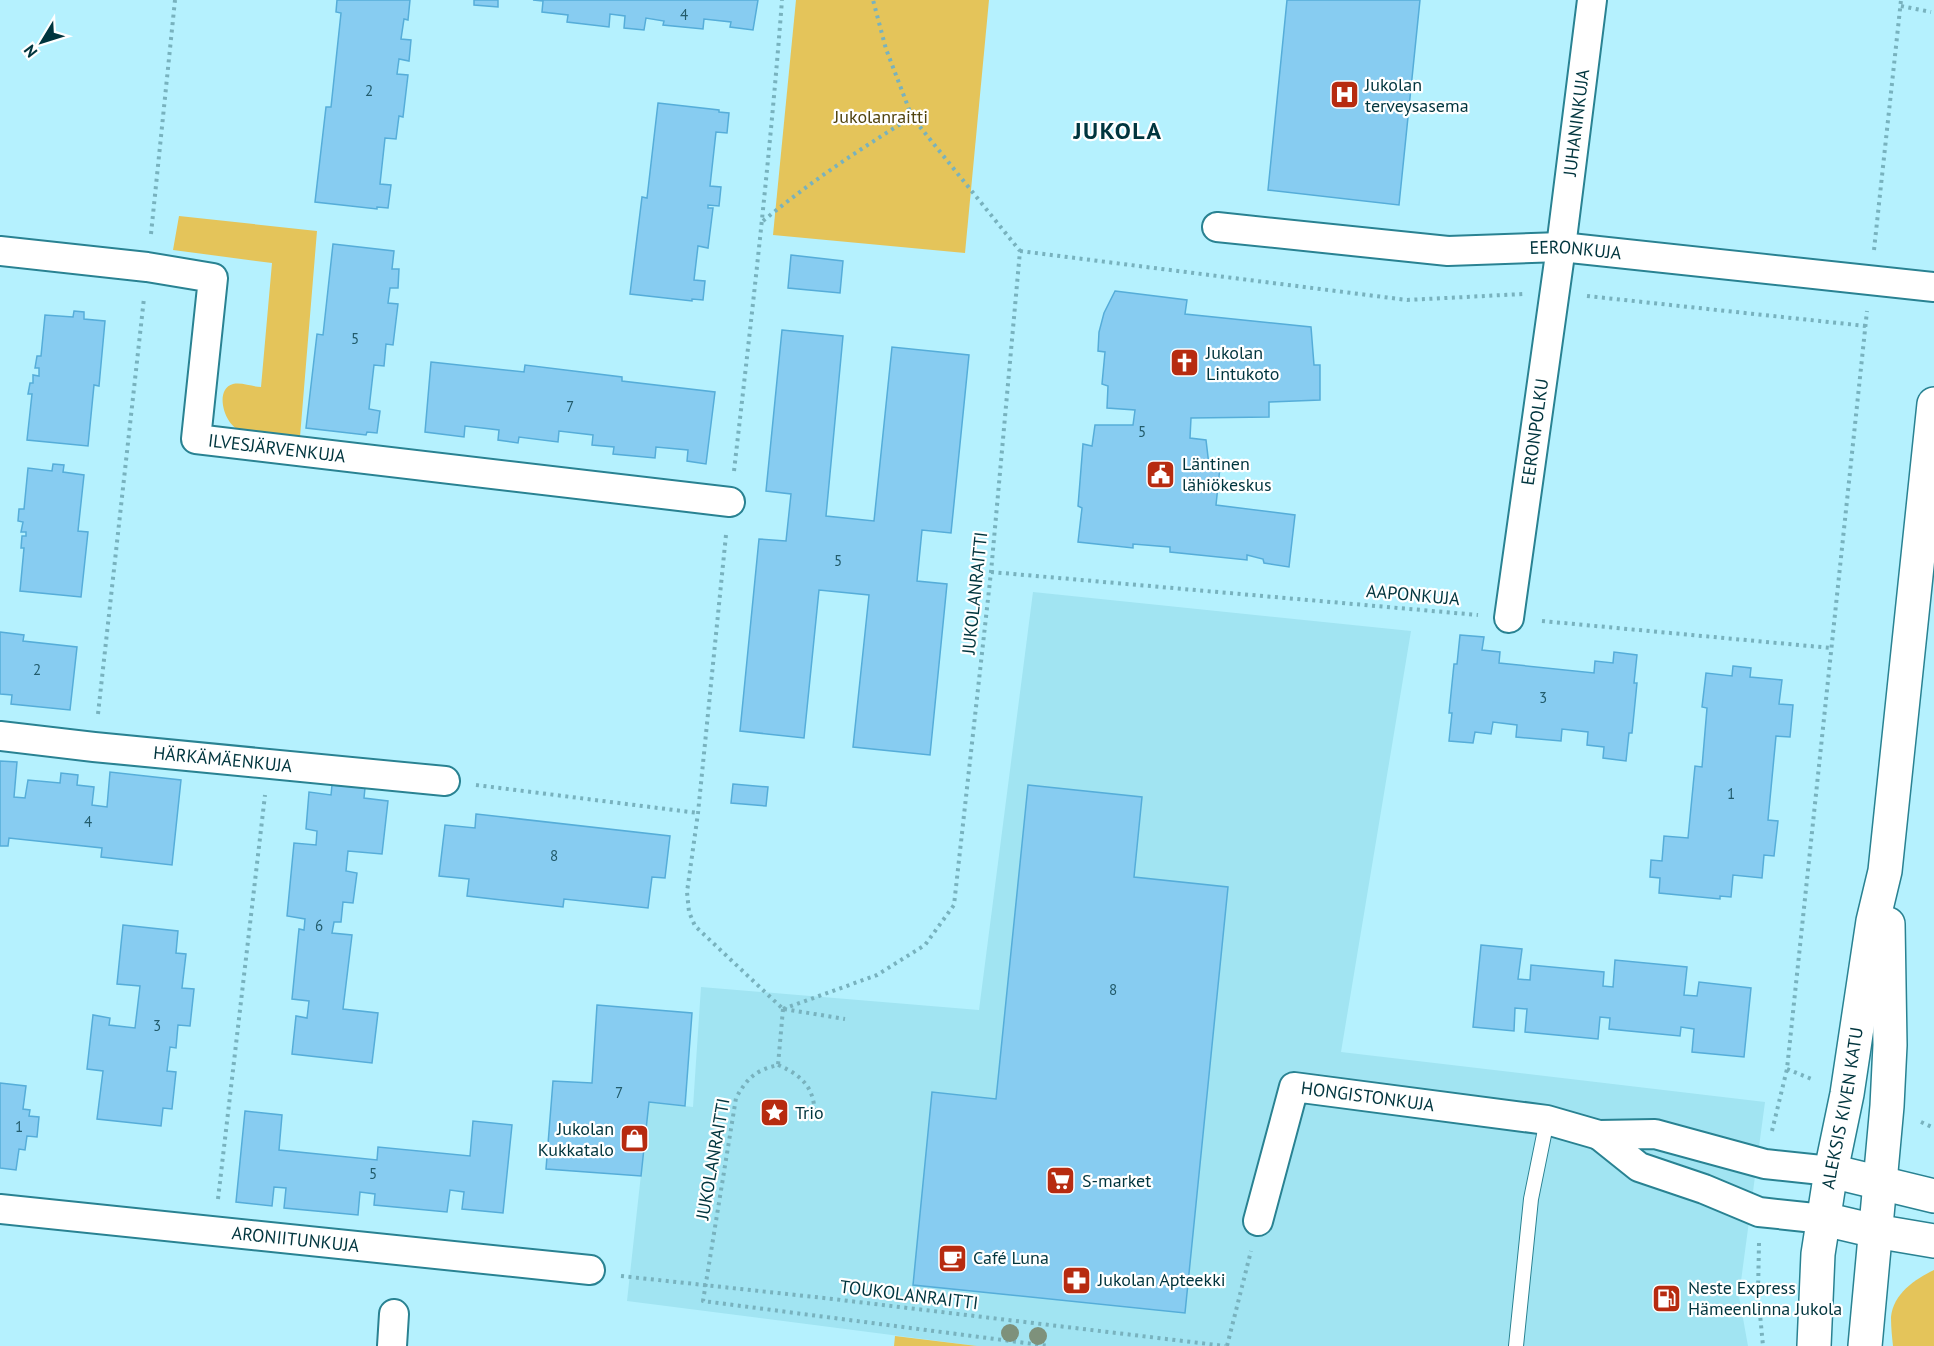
<svg xmlns="http://www.w3.org/2000/svg" width="1934" height="1346" font-family="'PT Sans',sans-serif">
  <rect width="100%" height="100%" fill="#b5f1fe"/>
  <!-- built -->
  <path fill="#a1e4f2" d="M1033,592L1411,631L1341,1052L1765,1102L1739,1296L1748,1346H977L627,1301L649,1102L693,1107L701,987L979,1010Z"/>
  <!-- green -->
  <g fill="#e4c45a">
    <path d="M796,0H989L965,253L773,235Z"/>
    <path d="M179,216L317,231L300,437C284,435 269,433 253,432C249,431 243,431 239,430C224,424 214,389 233,384C242,382 253,387 261,387L272,263L173,250Z"/>
    <path d="M1934,1270V1346H1893C1892,1337 1891,1327 1891,1317C1893,1294 1915,1279 1934,1270Z"/>
    <path d="M895,1336L977,1346H894Z"/>
  </g>
  <!-- building -->
  <g fill="#87ccf1" stroke="#55add9" stroke-width="1.5">
    <path d="M337,0H410L408,20L404,19L401,39L411,40L409,61L399,59L397,74L408,75L403,117L399,116L396,139L385,138L380,184L391,185L388,208L377,207V209L315,202L326,107H331L341,13L336,12Z"/>
    <path d="M474,0H498V7L474,5Z"/>
    <path d="M533,0H758L753,30L730,27L731,22L704,19L703,29L663,25L664,21L646,18L644,30L624,28L625,16L610,14L609,27L567,22L568,15L542,12L543,1Z"/>
    <path d="M1287,0H1420L1399,205L1268,190Z"/>
    <path d="M658,103L719,110V112L729,113L727,133L716,132L710,186L721,187L719,206L708,205V208H713L708,248L698,246L694,280L705,281L703,300L692,299V301L630,294L642,197L647,198Z"/>
    <path d="M333,244L394,251L392,269H399L398,288H390L388,303L398,304L393,345L386,344L384,366L374,365L369,409L380,411L377,433L367,432L366,435L306,428L317,334L323,335Z"/>
    <path d="M791,255L843,261L840,293L788,288Z"/>
    <path d="M1115,291L1187,300L1185,314L1311,327L1314,365H1320V400L1269,402V417L1191,418L1190,438L1206,440L1209,465L1220,467L1216,505L1295,515L1289,567L1264,563L1263,559L1247,555V560L1170,552V547L1133,544V548L1078,542L1082,508L1078,506L1083,444L1092,446L1095,425H1133L1135,410L1107,408L1108,386L1102,384L1105,352L1098,351L1099,332L1104,313Z"/>
    <path d="M74,311L84,312V319L105,321L99,386L94,385L88,446L27,440L32,394H28L30,383H33V375L39,376V368H35L37,356H41L45,315L73,317Z"/>
    <path d="M782,330L843,336L826,516L874,521L892,347L969,355L951,533L922,530L917,581L947,584L930,755L853,747L869,595L819,590L804,738L740,731L759,539L786,541L791,494L766,491Z"/>
    <path d="M431,362L524,372L525,365L622,377V381L715,392L706,464L687,461L688,450L656,447L655,458L613,454L614,447L592,445L593,435L559,431L558,442L519,437L518,443L498,440L499,430L465,426L464,437L425,432Z"/>
    <path d="M53,464L64,465L63,472L84,475L78,531L88,532L81,597L20,591L24,548H21L22,536H26V532H21L23,522L18,521L19,509H24L28,468L52,471Z"/>
    <path d="M0,632L24,635L23,641L77,647L70,710L11,704L12,695L0,694Z"/>
    <path d="M1460,635L1484,637L1482,650L1500,652L1499,663L1594,673L1595,661L1613,663L1614,652L1637,655L1634,683H1637L1632,733H1629L1626,761L1603,758L1604,747L1587,745L1588,732L1562,729L1561,741L1516,737L1517,725L1493,722L1491,734L1475,732L1473,743L1449,741L1452,713H1449L1454,664H1457Z"/>
    <path d="M1733,666L1751,668L1750,677L1782,680L1779,704L1793,705L1790,737L1776,736L1768,820L1778,821L1774,856L1764,855L1762,878L1733,875L1731,897L1720,896V899L1659,893L1660,878L1650,877L1651,860L1662,861L1664,836L1688,838L1695,766L1702,767L1707,708L1702,707L1706,673L1732,676Z"/>
    <path d="M0,761L17,762L14,797L25,798L28,780L60,783L61,773L78,775L77,785L94,787L92,805L107,807L110,772L181,780L172,865L101,857L102,848L9,838L8,846H0Z"/>
    <path d="M733,784L768,787L766,806L731,803Z"/>
    <path d="M332,785L365,788L364,798L388,801L382,854L348,851L346,871L357,873L353,903L343,902L341,922H334L332,933L352,935L343,1009L378,1013L372,1063L292,1054L296,1016L307,1018L309,1001L292,999L299,929L304,930L305,919L287,916L294,843L316,845L317,831L306,829L309,792L331,795Z"/>
    <path d="M1028,785L1142,797L1134,877L1228,887L1185,1313L913,1285L932,1092L996,1099Z"/>
    <path d="M476,814L670,836L665,878L652,877L648,908L564,899L563,907L467,896L469,879L439,876L445,825L475,828Z"/>
    <path d="M123,925L178,931L176,953L186,954L182,988L194,989L190,1026L178,1025L176,1048L170,1047L167,1071L176,1072L172,1109L163,1108L161,1126L97,1119L103,1071L87,1069L93,1015L110,1018L109,1025L135,1028L140,986L117,984Z"/>
    <path d="M1481,945L1522,949L1518,979L1530,980L1531,965L1604,972L1603,986L1613,987L1615,960L1687,967L1684,995L1697,996L1699,982L1751,988L1744,1057L1692,1052L1694,1029L1681,1027L1680,1036L1609,1029L1610,1018L1600,1017L1598,1039L1525,1032L1527,1009L1515,1008L1514,1031L1473,1027Z"/>
    <path d="M597,1005L692,1013L685,1106L649,1102L641,1176L546,1169L553,1081L592,1083Z"/>
    <path d="M0,1083L26,1086L23,1109L30,1110L29,1116L39,1117L37,1137L27,1136L25,1150L19,1149L16,1170L0,1168Z"/>
    <path d="M245,1111L282,1115L279,1150L377,1160L378,1147L470,1156L473,1121L512,1125L503,1213L462,1209L464,1192L450,1190L447,1212L374,1205L375,1194L360,1192L358,1215L284,1208L286,1188L274,1187L272,1206L236,1202Z"/>
  </g>
  <g fill="none" stroke-linecap="round" stroke-linejoin="round">
    <defs>
      <path id="service" d="M1516,1346L1531,1199L1547,1120"/>
      <g id="minor">
        <path id="s1" d="M1217,227L1448,251L1561,247L1934,287"/>
        <path id="s2" d="M0,251L147,267L213,278L196,439L730,502"/>
        <path id="s3" d="M1509,618L1561,247L1592,0"/>
        <path id="s4" d="M0,736L94,747L445,781"/>
        <path d="M1599,1135L1639,1167L1704,1189L1759,1212L1824,1219"/>
        <path id="s5" d="M0,1209L590,1270"/>
        <path id="s6" d="M1258,1221L1294,1087L1547,1120L1599,1135L1655,1134L1765,1164L1831,1171"/>
        <path d="M392,1346L394,1314"/>
      </g>
      <g id="tertiary">
        <path d="M1831,1171L1934,1196"/>
        <path d="M1824,1219L1875,1231L1934,1241"/>
      </g>
      <g id="secondary">
        <path id="s7" d="M1814,1346L1818,1254L1831,1171L1847,1094L1873,921L1885,871L1934,404"/>
        <path d="M1865,1346L1887,1106L1890,1045L1888,924"/>
      </g>
    </defs>
    <!-- service casing -->
    <use href="#service" stroke="#298292" stroke-width="16"/>
    <!-- minor casing -->
    <use href="#minor" stroke="#298292" stroke-width="32"/>
    <!-- tertiary casing -->
    <use href="#tertiary" stroke="#298292" stroke-width="36"/>
    <!-- secondary casing -->
    <use href="#secondary" stroke="#298292" stroke-width="36"/>
    <!-- path -->
    <g stroke="#78b2be" stroke-width="4" stroke-dasharray="3 4.5" stroke-linecap="butt">
      <path d="M1901,6L1931,12"/>
      <path d="M763,221C810,182 860,149 912,117"/>
      <path d="M151,234L175,0"/>
      <path d="M1874,250L1901,0"/>
      <path d="M1020,251L1407,300L1523,294"/>
      <path d="M1587,296L1866,326"/>
      <path d="M734,471C752,314 770,158 782,0"/>
      <path d="M726,535L698,813L687,892L689,912L695,926L783,1009"/>
      <path d="M991,572L1478,615"/>
      <path d="M1542,621L1831,648"/>
      <path d="M98,714L144,298"/>
      <path d="M476,785L698,813"/>
      <path d="M783,1009L877,975L925,945L954,905L991,572L1020,251L912,117L886,49L873,0"/>
      <path d="M783,1009L778,1065C756,1070 747,1078 736,1098L703,1301L1049,1346"/>
      <path d="M784,1009L845,1019"/>
      <path d="M778,1065C805,1076 817,1092 814,1121"/>
      <path d="M1787,1069L1814,1080"/>
      <path d="M1921,1122L1934,1128"/>
      <path d="M1772,1131L1787,1069L1867,311"/>
      <path d="M218,1199L265,795"/>
      <path d="M1759,1243L1758,1293L1763,1346"/>
      <path d="M621,1276L833,1299L1225,1346"/>
      <path d="M1227,1346L1251,1251"/>
    </g>
    <!-- service -->
    <use href="#service" stroke="#fff" stroke-width="14"/>
    <!-- minor -->
    <use href="#minor" stroke="#fff" stroke-width="28"/>
    <!-- tertiary -->
    <use href="#tertiary" stroke="#fff" stroke-width="33"/>
    <!-- secondary -->
    <use href="#secondary" stroke="#fff" stroke-width="33"/>
  </g>
  <!-- trees -->
  <g fill="#7e917b">
    <circle cx="1010" cy="1333" r="9"/>
    <circle cx="1038" cy="1336" r="9"/>
  </g>
  <!-- icons -->
  <defs>
    <symbol id="hospital-square" viewBox="-11 -11 22 22"><rect x="-9" y="-9" width="18" height="18" rx="4" fill="#b72b10" stroke="#fff"/><path d="M-5-5h3v3.5h4V-5h3V5h-3V1.5h-4V5h-3Z" fill="#fff"/></symbol>
    <symbol id="church-square" viewBox="-11 -11 22 22"><rect x="-9" y="-9" width="18" height="18" rx="4" fill="#b72b10" stroke="#fff"/><path d="M-1.2-6h2.4v3.5h3.3v2.4h-3.3V6h-2.4V-.1h-3.3v-2.4h3.3Z" fill="#fff"/></symbol>
    <symbol id="civic-square" viewBox="-11 -11 22 22"><rect x="-9" y="-9" width="18" height="18" rx="4" fill="#b72b10" stroke="#fff"/><path d="M-.6-6.5H3V-4.5H.6V-3L4-1V1h2V6H-6V1h2V-1L-.6-3ZM-1.2 2.5V6h2.4V2.5Z" fill="#fff"/></symbol>
    <symbol id="sight-square" viewBox="-11 -11 22 22"><rect x="-9" y="-9" width="18" height="18" rx="4" fill="#b72b10" stroke="#fff"/><path d="M0-6L1.8-2.2L6-1.7L2.9 1.2L3.7 5.4L0 3.3L-3.7 5.4L-2.9 1.2L-6-1.7L-1.8-2.2Z" fill="#fff"/></symbol>
    <symbol id="shop-square" viewBox="-11 -11 22 22"><rect x="-9" y="-9" width="18" height="18" rx="4" fill="#b72b10" stroke="#fff"/><path d="M-5-2.5h2.3a2.7 3.5 0 0 1 5.4 0H5L5.5 6h-11ZM-1.5-2.5h3a1.5 2.3 0 0 0-3 0Z" fill="#fff"/></symbol>
    <symbol id="supermarket-square" viewBox="-11 -11 22 22"><rect x="-9" y="-9" width="18" height="18" rx="4" fill="#b72b10" stroke="#fff"/><path d="M-6-5.5h2.5l.6 2H6L4.5 2H-2.5L-4.4-4H-6ZM-1.5 3.2a1.3 1.3 0 1 0 .1 0ZM3 3.2a1.3 1.3 0 1 0 .1 0Z" fill="#fff"/></symbol>
    <symbol id="cafe-square" viewBox="-11 -11 22 22"><rect x="-9" y="-9" width="18" height="18" rx="4" fill="#b72b10" stroke="#fff"/><path d="M-5.5-4.5H6V0H3Q3 3.5 0 3.5H-2.5Q-5.5 3.5-5.5 0ZM3-3.2v2h1.7v-2ZM-6 4.5H4V6H-6Z" fill="#fff"/></symbol>
    <symbol id="pharmacy-square" viewBox="-11 -11 22 22"><rect x="-9" y="-9" width="18" height="18" rx="4" fill="#b72b10" stroke="#fff"/><path d="M-2-6h4v4h4v4h-4v4h-4v-4h-4v-4h4Z" fill="#fff"/></symbol>
    <symbol id="fuel-square" viewBox="-11 -11 22 22"><rect x="-9" y="-9" width="18" height="18" rx="4" fill="#b72b10" stroke="#fff"/><path d="M-5.5-6h7V0h2V4h1.3V-2.5L3-4.5l.8-.8L6-3V5H2.5V1h-1V6h-7ZM-4.2-4.7v3.2H.2V-4.7Z" fill="#fff"/></symbol>
  </defs>
  <g fill-rule="evenodd">
    <use href="#hospital-square" x="1328" y="78" width="33" height="33"/>
    <use href="#church-square" x="1168" y="346" width="33" height="33"/>
    <use href="#civic-square" x="1144" y="458" width="33" height="33"/>
    <use href="#sight-square" x="758" y="1096" width="33" height="33"/>
    <use href="#shop-square" x="618" y="1122" width="33" height="33"/>
    <use href="#supermarket-square" x="1044" y="1164" width="33" height="33"/>
    <use href="#cafe-square" x="936" y="1242" width="33" height="33"/>
    <use href="#pharmacy-square" x="1060" y="1264" width="33" height="33"/>
    <use href="#fuel-square" x="1650" y="1282" width="33" height="33"/>
  </g>
  <g text-anchor="middle" stroke-width="4.5" stroke-linejoin="round" paint-order="stroke">
    <!-- number labels -->
    <g font-size="15" fill="#225b6b">
      <text x="684" y="20">4</text>
      <text x="369" y="96">2</text>
      <text x="355" y="344">5</text>
      <text x="570" y="412">7</text>
      <text x="1142" y="437">5</text>
      <text x="838" y="566">5</text>
      <text x="37" y="675">2</text>
      <text x="1543" y="703">3</text>
      <text x="1731" y="799">1</text>
      <text x="88" y="827">4</text>
      <text x="554" y="861">8</text>
      <text x="319" y="931">6</text>
      <text x="1113" y="995">8</text>
      <text x="157" y="1031">3</text>
      <text x="619" y="1098">7</text>
      <text x="19" y="1132">1</text>
      <text x="373" y="1179">5</text>
    </g>
    <!-- poi labels -->
    <g font-size="18" fill="#00353e" stroke="#fff" text-anchor="start">
      <text x="1365" y="91">Jukolan<tspan x="1365" dy="21">terveysasema</tspan></text>
      <text x="1206" y="359">Jukolan<tspan x="1206" dy="21">Lintukoto</tspan></text>
      <text x="1182" y="470">Läntinen<tspan x="1182" dy="21">lähiökeskus</tspan></text>
      <text x="795" y="1119">Trio</text>
      <text x="614" y="1135" text-anchor="end">Jukolan<tspan x="614" dy="21">Kukkatalo</tspan></text>
      <text x="1082" y="1187">S-market</text>
      <text x="973" y="1264">Café Luna</text>
      <text x="1098" y="1286">Jukolan Apteekki</text>
      <text x="1688" y="1294">Neste Express<tspan x="1688" dy="21">Hämeenlinna Jukola</tspan></text>
    </g>
    <!-- park labels -->
    <g font-size="18" fill="#51430f" stroke="#fff">
      <text x="881" y="123">Jukolanraitti</text>
    </g>
    <!-- street labels -->
    <g font-size="18" fill="#00353e" stroke="#fff">
      <text dy="6" stroke="none"><textPath href="#s3" startOffset="500">JUHANINKUJA</textPath></text>
      <text dy="6" stroke="none"><textPath href="#s1" startOffset="360">EERONKUJA</textPath></text>
      <text dy="6" stroke="none"><textPath href="#s3" startOffset="188">EERONPOLKU</textPath></text>
      <text dy="6" stroke="none"><textPath href="#s2" startOffset="458">ILVESJÄRVENKUJA</textPath></text>
      <text transform="translate(975 593) rotate(-84)" y="6">JUKOLANRAITTI</text>
      <text transform="translate(1413 595) rotate(5)" y="6">AAPONKUJA</text>
      <text dy="6" stroke="none"><textPath href="#s4" startOffset="224">HÄRKÄMÄENKUJA</textPath></text>
      <text dy="6" stroke="none"><textPath href="#s6" startOffset="213">HONGISTONKUJA</textPath></text>
      <text dy="6" stroke="none"><textPath href="#s7" startOffset="240">ALEKSIS KIVEN KATU</textPath></text>
      <text transform="translate(713 1159) rotate(-80)" y="6">JUKOLANRAITTI</text>
      <text dy="6" stroke="none"><textPath href="#s5" startOffset="297">ARONIITUNKUJA</textPath></text>
      <text transform="translate(909 1295) rotate(7)" y="6">TOUKOLANRAITTI</text>
    </g>
    <!-- district labels -->
    <g font-size="24" font-weight="bold" letter-spacing="1.5" fill="#00353e" stroke="#fff">
      <text x="1118" y="139">JUKOLA</text>
    </g>
  </g>
  <!-- north arrow -->
  <g transform="translate(42 42) rotate(232)" stroke="#ffffff" stroke-width="4.5" paint-order="stroke">
  <path d="M0-4.5L10 22L0 15L-10 22Z" fill="#00353e"/>
  <text y="-9" font-size="16" font-weight="bold" text-anchor="middle" fill="#00353e">N</text>
  </g>
</svg>
